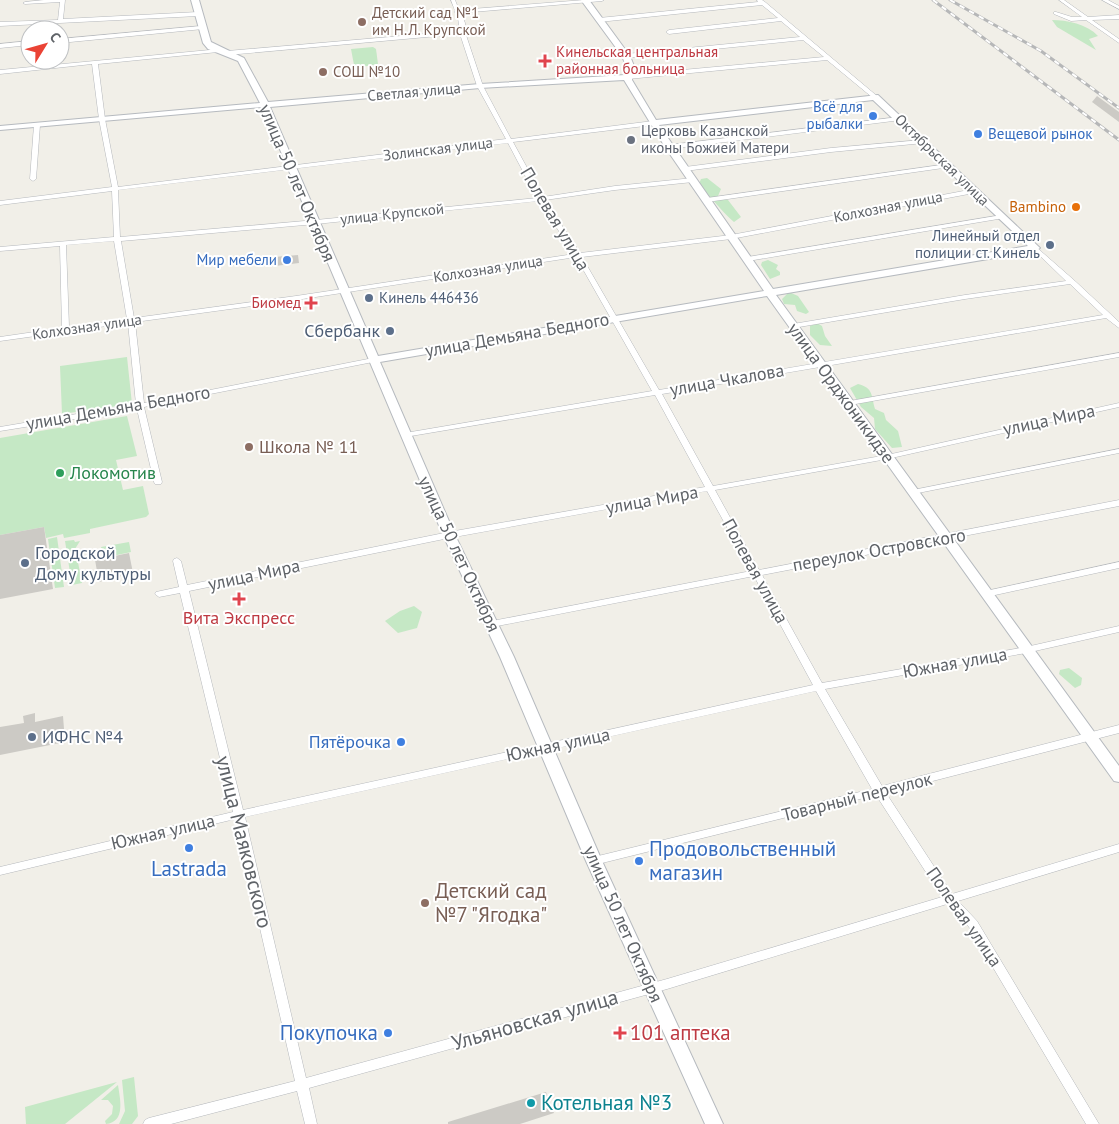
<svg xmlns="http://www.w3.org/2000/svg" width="1119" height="1124" font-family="'PT Sans',sans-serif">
  <rect width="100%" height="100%" fill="#f1efe8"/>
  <!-- green -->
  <g fill="#c5e8c5">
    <path d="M1052,20C1067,20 1087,24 1098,36L1089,39L1096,50L1057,27Z"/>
    <path d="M373,47L376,49L378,64L362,67L354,65L351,49Z"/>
    <path d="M707,178L721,189L718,196L728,200L741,217L734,222C721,211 711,197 699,184L701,179Z"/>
    <path d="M768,260L778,265L776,269L780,272V275L770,279L761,265L762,262Z"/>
    <path d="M789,292L798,296L809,312L806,314L797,311L795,305L784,304L782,299Z"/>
    <path d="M817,323L822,326L825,336L832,346L820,345L810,335V326Z"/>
    <path d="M127,357L132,404L62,414L60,366Z"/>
    <path d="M858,384C874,388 871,396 875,409L884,413L886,420L898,431L902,447L892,448L875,429L874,418L861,407L850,388Z"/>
    <path d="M127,416L137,456L116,460L123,490L143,486L149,514L146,517L90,529V533L64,538L63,534L46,538L44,527L0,535V438Z"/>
    <path d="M57,537L64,587L55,588L48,539Z"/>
    <path d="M74,540L75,542L80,541L75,549L83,556L77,557L82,583L72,585L65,541Z"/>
    <path d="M129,542L131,552L103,558L101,547Z"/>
    <path d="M414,606L422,612L417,628L398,633L385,621L400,611Z"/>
    <path d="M1069,668L1082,678L1081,685L1075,688L1059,674L1060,670Z"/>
    <path d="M134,1077L138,1116L132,1124H119L125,1111L122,1080Z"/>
    <path d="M117,1082L65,1124H26L25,1107Z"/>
    <path d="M118,1085C120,1099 126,1122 106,1124L105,1121L112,1114L113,1106L108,1100H101Z"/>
  </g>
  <!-- building -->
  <g fill="#cccac5">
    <path d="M1097,96L1119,112V122L1092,102Z"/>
    <path d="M298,255L299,263L275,266L274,257Z"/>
    <path d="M44,527L53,589L0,599V535Z"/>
    <path d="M129,553L133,573L99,582L95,560Z"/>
    <path d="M35,713V722L63,716L65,742L0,755V727L24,723L23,716Z"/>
    <path d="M546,1092L554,1113L520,1124H448V1122Z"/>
  </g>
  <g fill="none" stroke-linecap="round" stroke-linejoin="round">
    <defs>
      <g id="street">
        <path d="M44,0H65L63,19L198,12L201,14L198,16L0,26V22L58,20L60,2L25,4L23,3L25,2Z"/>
        <path d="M451,0H455L459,10L584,0H604L602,1L461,13L465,23V32L483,86L511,139L653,121L656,123L653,125L513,142L543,197L615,186L693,178L696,180L693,182L615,190L545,200L580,253L731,235L974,189L977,191L974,193L731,239L582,257L659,390L1103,315L1070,284L965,299L793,328L789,326L793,324L965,295L1066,281L1033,249L1032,248L1035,246L1075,281L1119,322V328L1106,318L662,394L713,486L887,455L1119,403V407L887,459L715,490L759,570L1119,500V506L762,575L822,683L1026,647L1119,626V632L1026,653L825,689L882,786L1119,725V733L886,793L952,894L1119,844V852L958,901L977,921L1099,1124H1086L969,927L947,904L667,989L309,1088L317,1124H305L297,1091L171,1124H143L145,1120L149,1118L295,1081L235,819L0,875V867L233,812L180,593L159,597L155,594L156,592L179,587L173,561L174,559L177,558L181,561L187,585L449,532L705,487L655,395L405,437L401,435L405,433L652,391L576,257L296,300L135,322L144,403L373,358L377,360L373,362L144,407L162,482L161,484H155L154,482L137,409L0,431V427L136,404L128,323L0,341V337L62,328L60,246L0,251V247L114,237L112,191L0,205V201L112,187L99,119L92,64L0,74V70L220,49L221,50L218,52L98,64L105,119L118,187L506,139L477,86L460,34L227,55L224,53L227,51L459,31C459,24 459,16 454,12L455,11ZM508,143L537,198L316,220L120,237L118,190ZM539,201L574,254L296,296L134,318L121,241L316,224ZM114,241L127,319L69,327L66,245ZM707,491L751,571L492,621L487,624L492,627L754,576L813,685L243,810L189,591L449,538ZM816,691L872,789L594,857L590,858L589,861L590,864L594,865L876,795L942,897L667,979L306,1078L245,817Z"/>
        <path d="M757,0H762L765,2L877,96V98H873L827,60L628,79L625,77L628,75L824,57L803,40L626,58L623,56L626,54L800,37L781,21L669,34L666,32L669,30L778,18L762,5L599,22L596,20L599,18L758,2Z"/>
        <path d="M1059,0H1064L1088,17L1119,15V19L1092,20L1119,39V43L1086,20L1071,21L1054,14V12H1056L1072,17H1082Z"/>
        <path d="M1102,0H1108L1119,6V9Z"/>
        <path d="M201,26L203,27V29L60,43V39Z"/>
        <path d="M30,41V45L0,48V44Z"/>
        <path d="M899,117L902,119L901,120L669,149L666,147L669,145Z"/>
        <path d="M37,123L40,125L36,179L33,181L30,179L34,125Z"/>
        <path d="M922,140L924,141V143L831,152L685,171L682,169L685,167L831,148Z"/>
        <path d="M948,164L950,165V167L707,202L704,200L707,198Z"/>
        <path d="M1002,215L1005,217L1004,218L748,261L745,259L748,257Z"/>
        <path d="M1119,353V357L850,405L846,403L850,401Z"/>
        <path d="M1119,449V453L913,494L909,492L913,490Z"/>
        <path d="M1119,562V568L986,597L982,594L986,591Z"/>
      </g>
      <path id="secondary" d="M191,0H199L211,42L244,58L268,102L480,84L625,75L626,66L622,56L581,0H589L630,56L634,66L632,80L656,120L878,95L1040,248L1035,251L776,295L1119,766V782L1114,781L767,296L380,362L455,535L514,657L602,861L723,1124H705L586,861L500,657L443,535L262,107L0,130V126L260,103L238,61L208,49L203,43ZM624,80L665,147L764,291L378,356L270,107L480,88ZM873,100L1028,246L773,289L659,125Z"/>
    </defs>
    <!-- street casing -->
    <use href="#street" stroke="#b5b8bc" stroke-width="1"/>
    <!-- secondary casing -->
    <use href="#secondary" stroke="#b6babf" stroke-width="2"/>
    <!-- street -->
    <use href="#street" fill="#fff" fill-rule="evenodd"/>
    <!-- secondary -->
    <use href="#secondary" fill="#fff" fill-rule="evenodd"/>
    <defs>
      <g id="rail">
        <path d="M933,0L1119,140"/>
        <path d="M950,0L1041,51L1119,108"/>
      </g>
    </defs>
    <!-- rail casing -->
    <use href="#rail" stroke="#b6b7b8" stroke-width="3"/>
    <!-- rail -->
    <use href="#rail" stroke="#fff" stroke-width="2" stroke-dasharray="5.5" stroke-linecap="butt"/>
  </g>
  <!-- markers -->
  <g fill="#8d6e63" stroke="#fff" stroke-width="2">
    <circle cx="362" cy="22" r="5"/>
    <circle cx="323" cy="72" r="5"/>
    <circle cx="249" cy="447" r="5"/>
    <circle cx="425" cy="903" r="5"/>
  </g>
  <g fill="#e0444e" stroke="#fff" stroke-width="2">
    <path d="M542.5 53.5h5v5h5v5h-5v5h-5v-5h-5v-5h5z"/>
    <path d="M308.5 295.5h5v5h5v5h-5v5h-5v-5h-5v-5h5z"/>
    <path d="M236.5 591.5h5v5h5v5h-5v5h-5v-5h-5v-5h5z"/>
    <path d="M617.5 1025.5h5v5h5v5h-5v5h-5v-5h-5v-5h5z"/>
  </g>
  <g fill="#3f7fe0" stroke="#fff" stroke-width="2">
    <circle cx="873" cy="116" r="5"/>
    <circle cx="978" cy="134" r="5"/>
    <circle cx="287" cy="260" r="5"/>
    <circle cx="401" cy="742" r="5"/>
    <circle cx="189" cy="848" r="5"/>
    <circle cx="639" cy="861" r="5"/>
    <circle cx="388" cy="1033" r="5"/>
  </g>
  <circle fill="#6b7280" stroke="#fff" stroke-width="2" cx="631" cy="140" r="5"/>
  <circle fill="#e8710a" stroke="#fff" stroke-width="2" cx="1076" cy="207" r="5"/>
  <g fill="#5c6f8a" stroke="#fff" stroke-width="2">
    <circle cx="1050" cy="245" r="5"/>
    <circle cx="369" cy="298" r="5"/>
    <circle cx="390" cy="331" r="5"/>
    <circle cx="25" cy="563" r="5"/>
    <circle cx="32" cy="737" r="5"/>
  </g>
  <circle fill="#2e9e5b" stroke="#fff" stroke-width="2" cx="60" cy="473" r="5"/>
  <circle fill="#0f9aa8" stroke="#fff" stroke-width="2" cx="531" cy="1103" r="5"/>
  <g text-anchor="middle" stroke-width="4" stroke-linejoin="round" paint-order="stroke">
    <!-- far-education labels -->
    <g font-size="15" fill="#785e54" stroke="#fff" text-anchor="start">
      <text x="372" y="18">Детский сад №1<tspan x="372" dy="17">им Н.Л. Крупской</tspan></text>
      <text x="333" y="77">СОШ №10</text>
    </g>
    <!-- far-health labels -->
    <g font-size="15" fill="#be3a42" stroke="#fff" text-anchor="start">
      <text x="556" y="57">Кинельская центральная<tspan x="556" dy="17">районная больница</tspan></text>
      <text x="301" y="308" text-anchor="end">Биомед</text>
    </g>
    <!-- far-street labels -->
    <g font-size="15" fill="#5f6368" stroke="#fff">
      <text transform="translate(414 92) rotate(-5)" y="5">Светлая улица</text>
      <text transform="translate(438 149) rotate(-7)" y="5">Золинская улица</text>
      <text transform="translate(942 160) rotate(44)" y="5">Октябрьская улица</text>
      <text transform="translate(888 207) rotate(-11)" y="5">Колхозная улица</text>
      <text transform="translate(392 214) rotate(-6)" y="5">улица Крупской</text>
      <text transform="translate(488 269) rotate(-9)" y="5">Колхозная улица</text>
      <text transform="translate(87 327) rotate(-8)" y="5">Колхозная улица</text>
    </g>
    <!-- far-shop labels -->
    <g font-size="15" fill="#366cbe" stroke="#fff" text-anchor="end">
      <text x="863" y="112">Всё для<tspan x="863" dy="17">рыбалки</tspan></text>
      <text x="988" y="139" text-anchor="start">Вещевой рынок</text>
      <text x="277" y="265">Мир мебели</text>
    </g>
    <!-- far-worship labels -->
    <g font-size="15" fill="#5b616d" stroke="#fff" text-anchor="start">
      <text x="641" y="136">Церковь Казанской<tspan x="641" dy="17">иконы Божией Матери</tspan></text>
    </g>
    <!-- far-food labels -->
    <g font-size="15" fill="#c56008" stroke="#fff" text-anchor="end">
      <text x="1066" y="212">Bambino</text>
    </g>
    <!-- far-service labels -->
    <g font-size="15" fill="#4e5e75" stroke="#fff" text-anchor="end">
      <text x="1040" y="241">Линейный отдел<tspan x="1040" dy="17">полиции ст. Кинель</tspan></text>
      <text x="379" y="303" text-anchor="start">Кинель 446436</text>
    </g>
    <!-- street labels -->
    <g font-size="18" fill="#5f6368" stroke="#fff">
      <text transform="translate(297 183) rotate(67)" y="6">улица 50 лет Октября</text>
      <text transform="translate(555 219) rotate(59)" y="6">Полевая улица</text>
      <text transform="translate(517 335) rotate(-10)" y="6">улица Демьяна Бедного</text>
      <text transform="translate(727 380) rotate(-10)" y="6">улица Чкалова</text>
      <text transform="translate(841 393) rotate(54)" y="6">улица Орджоникидзе</text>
      <text transform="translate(118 408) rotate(-10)" y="6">улица Демьяна Бедного</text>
      <text transform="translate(1049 420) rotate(-12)" y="6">улица Мира</text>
      <text transform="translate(652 500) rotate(-10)" y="6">улица Мира</text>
      <text transform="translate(879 550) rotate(-10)" y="6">переулок Островского</text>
      <text transform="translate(459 554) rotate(65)" y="6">улица 50 лет Октября</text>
      <text transform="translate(755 571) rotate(61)" y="6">Полевая улица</text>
      <text transform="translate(254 575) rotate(-12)" y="6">улица Мира</text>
      <text transform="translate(955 663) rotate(-10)" y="6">Южная улица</text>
      <text transform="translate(558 745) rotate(-12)" y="6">Южная улица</text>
      <text transform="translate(857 797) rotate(-14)" y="6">Товарный переулок</text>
      <text transform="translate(163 832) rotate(-13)" y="6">Южная улица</text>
      <text transform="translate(964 917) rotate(55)" y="6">Полевая улица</text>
      <text transform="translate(623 924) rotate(66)" y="6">улица 50 лет Октября</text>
    </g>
    <!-- service labels -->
    <g font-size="18" fill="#4e5e75" stroke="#fff" text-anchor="start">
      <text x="380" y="337" text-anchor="end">Сбербанк</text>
      <text x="35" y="559">Городской<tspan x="35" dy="21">Дому культуры</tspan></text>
      <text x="42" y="743">ИФНС №4</text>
    </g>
    <!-- education labels -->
    <g font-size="18" fill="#785e54" stroke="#fff" text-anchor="start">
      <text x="259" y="453">Школа № 11</text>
    </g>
    <!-- leisure labels -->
    <g font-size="18" fill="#27864d" stroke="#fff" text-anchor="start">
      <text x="70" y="479">Локомотив</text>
    </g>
    <!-- health labels -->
    <g font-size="18" fill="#be3a42" stroke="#fff">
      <text x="239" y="624">Вита Экспресс</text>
    </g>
    <!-- shop labels -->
    <g font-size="18" fill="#366cbe" stroke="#fff" text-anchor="end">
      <text x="391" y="748">Пятёрочка</text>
    </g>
    <!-- near-street labels -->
    <g font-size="21" fill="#5f6368" stroke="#fff">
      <text transform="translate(244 842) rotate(76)" y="7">улица Маяковского</text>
      <text transform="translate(535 1020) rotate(-16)" y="7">Ульяновская улица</text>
    </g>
    <!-- near-shop labels -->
    <g font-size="21" fill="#366cbe" stroke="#fff" text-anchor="start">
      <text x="649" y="856">Продовольственный<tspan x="649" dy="24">магазин</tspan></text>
      <text x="189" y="876" text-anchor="middle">Lastrada</text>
      <text x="378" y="1040" text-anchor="end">Покупочка</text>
    </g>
    <!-- near-education labels -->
    <g font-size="21" fill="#785e54" stroke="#fff" text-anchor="start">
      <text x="435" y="898">Детский сад<tspan x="435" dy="24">№7 "Ягодка"</tspan></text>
    </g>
    <!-- near-health labels -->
    <g font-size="21" fill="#be3a42" stroke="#fff" text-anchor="start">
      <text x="630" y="1040">101 аптека</text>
    </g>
    <!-- near-culture labels -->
    <g font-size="21" fill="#0d838f" stroke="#fff" text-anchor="start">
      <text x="541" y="1110">Котельная №3</text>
    </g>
  </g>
  <!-- north arrow -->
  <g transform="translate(45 45) rotate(53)"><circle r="24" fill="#ffffff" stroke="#bfc1c3"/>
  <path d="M0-4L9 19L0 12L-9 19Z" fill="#ea4335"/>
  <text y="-8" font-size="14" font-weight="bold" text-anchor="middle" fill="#5f6368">С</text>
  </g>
</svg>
